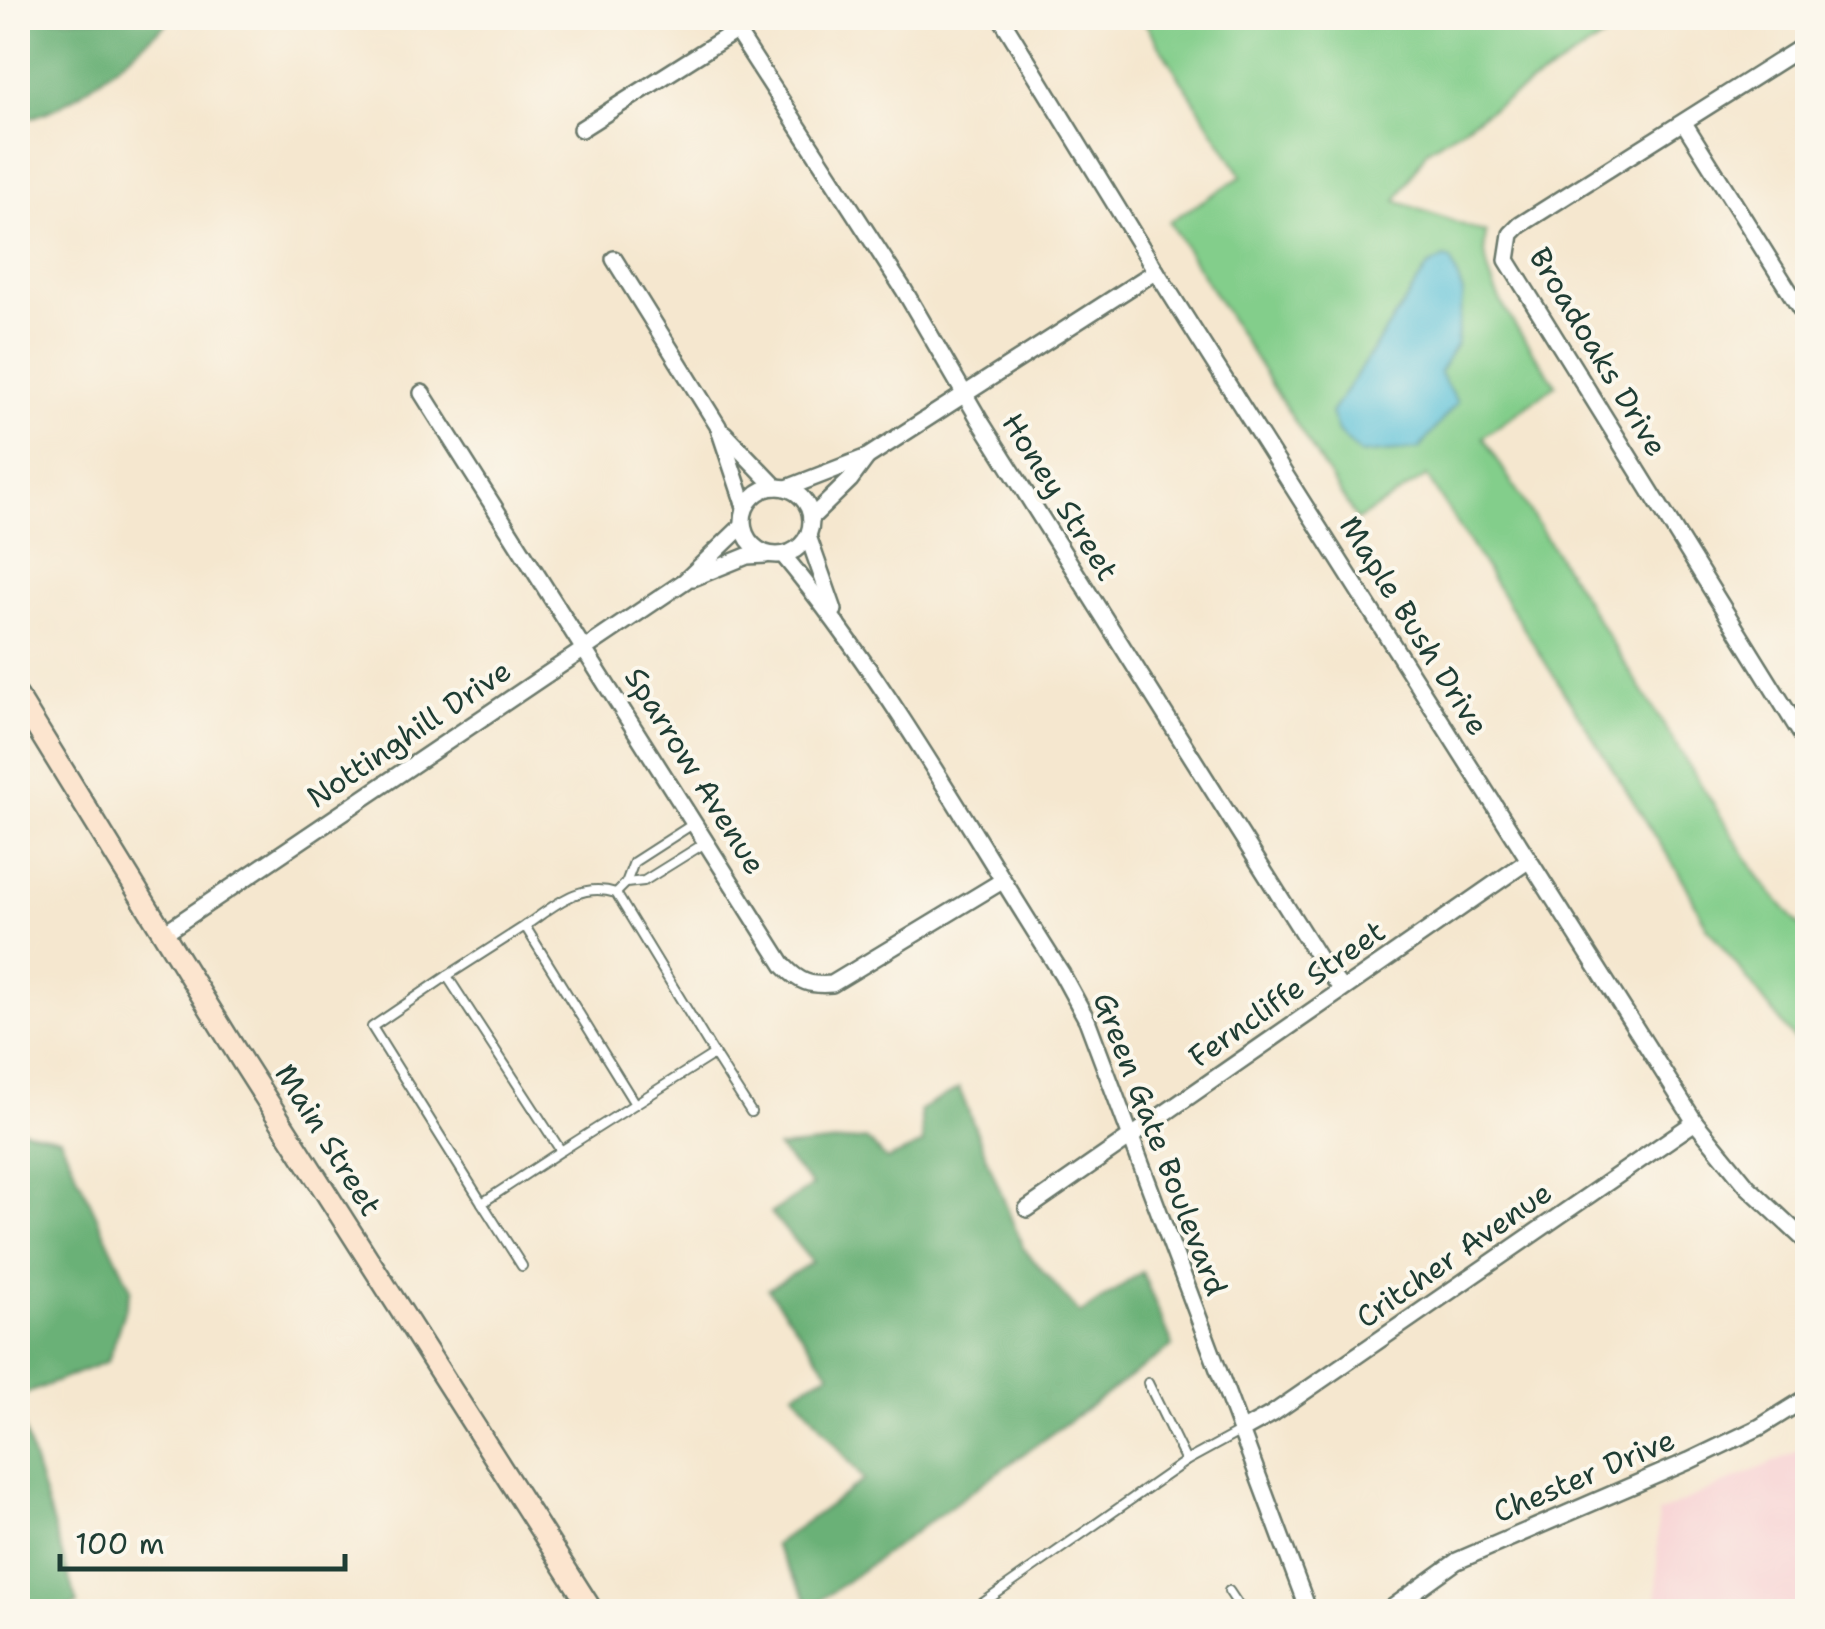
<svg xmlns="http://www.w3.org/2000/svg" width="1825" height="1629" font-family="'Shantell Sans',sans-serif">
  <rect width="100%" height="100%" fill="#fbf7ec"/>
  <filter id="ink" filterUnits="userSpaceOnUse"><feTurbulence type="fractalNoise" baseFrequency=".01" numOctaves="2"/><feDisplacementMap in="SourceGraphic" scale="20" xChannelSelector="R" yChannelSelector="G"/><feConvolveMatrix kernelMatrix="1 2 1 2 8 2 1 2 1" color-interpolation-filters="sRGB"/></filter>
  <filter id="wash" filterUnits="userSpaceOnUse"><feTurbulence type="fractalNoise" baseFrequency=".0048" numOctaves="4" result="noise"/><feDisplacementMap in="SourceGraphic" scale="40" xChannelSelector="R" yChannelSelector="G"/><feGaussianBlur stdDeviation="2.25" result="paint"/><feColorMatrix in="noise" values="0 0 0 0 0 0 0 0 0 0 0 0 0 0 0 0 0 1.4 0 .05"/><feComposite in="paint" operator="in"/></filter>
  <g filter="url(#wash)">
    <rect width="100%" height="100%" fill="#f5e7cf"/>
    <!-- built -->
    <path fill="#f7cfd2" d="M1807,1442V1611H1656L1658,1513L1796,1452Z"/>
    <!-- green -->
    <path fill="#83ce8b" stroke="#518660" stroke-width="2.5" d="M1142,18H1635L1427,150L1396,201L1486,233C1476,285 1529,343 1556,385L1483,437L1762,882L1807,934V1056L1707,927L1684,881L1427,476L1357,520L1169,222L1242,176Z"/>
    <!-- forest -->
    <g fill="#6ab177" stroke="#447756" stroke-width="2.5">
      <path d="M18,18H174C135,48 66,118 18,119Z"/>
      <path d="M959,1088L1023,1248L1080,1314L1142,1272L1173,1346L811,1607L774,1545L864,1480L794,1392L830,1373L768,1289L812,1262L771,1213L812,1186L778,1148L866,1139L887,1160L923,1144L920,1110Z"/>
      <path d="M18,1129L60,1138L131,1289L108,1361L18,1397Z"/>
      <path d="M18,1410L77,1604L61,1611H18Z"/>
    </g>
    <!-- water -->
    <path fill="#5bc1d8" stroke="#3d7f86" stroke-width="2.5" d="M1444,258L1451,260L1463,293L1456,345L1439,372L1457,402L1419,449L1360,454L1338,432L1331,413L1428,267Z"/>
  </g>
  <g filter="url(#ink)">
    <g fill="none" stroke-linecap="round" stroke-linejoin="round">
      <defs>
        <g id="service">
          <path d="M626,883L644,881L705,843"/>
          <path d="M616,893C579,881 553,907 525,926L635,1104L714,1054L616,893L626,883L634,862L696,822"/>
          <path d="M525,926L447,976L561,1151L635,1104"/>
          <path d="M447,976L372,1027L482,1203L561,1151"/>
          <path d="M714,1054L751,1112"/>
          <path d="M482,1203L522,1266"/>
          <path d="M1148,1383L1186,1461"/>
          <path d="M1229,1591L1243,1612"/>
          <path d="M970,1612L1186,1461L1241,1431"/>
        </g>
        <g id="minor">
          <path d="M728,18L904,290L979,419L1323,965L1342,989"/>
          <path d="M1001,18L1156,271L1695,1122L1748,1187L1808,1243"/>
          <path d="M1808,43L1520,225L1511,234L1507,260L1808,745"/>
          <path d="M1684,123L1808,321"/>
          <path d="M581,129L756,18"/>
          <path d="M614,259L718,426L745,507"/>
          <path d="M422,393L784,966C799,982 810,986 832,984L1002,881"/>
          <path d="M724,433L776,487"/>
          <circle cx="777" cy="521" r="34"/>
          <path d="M787,488L867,457L1156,271"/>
          <path d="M811,518L850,480L867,457"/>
          <path d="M808,536L834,610"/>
          <path d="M783,555C890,684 971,833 1062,974L1087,1020L1309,1612"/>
          <path d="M693,578L747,556L766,555"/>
          <path d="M164,933L685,581L743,525"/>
          <path d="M1027,1209L1529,860"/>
          <path d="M1243,1430L1272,1414L1695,1122"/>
          <path d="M1386,1612L1457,1561L1689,1461L1760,1427L1808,1397"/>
        </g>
        <path id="secondary" d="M18,697L242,1061L593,1612"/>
      </defs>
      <!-- service casing -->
      <use href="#service" stroke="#6a786a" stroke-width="12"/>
      <!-- minor casing -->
      <use href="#minor" stroke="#6a786a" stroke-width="20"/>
      <!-- secondary casing -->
      <use href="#secondary" stroke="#6a786a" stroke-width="25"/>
      <!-- service -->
      <use href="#service" stroke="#fff" stroke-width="8"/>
      <!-- minor -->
      <use href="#minor" stroke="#fff" stroke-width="15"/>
      <!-- secondary -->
      <use href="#secondary" stroke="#fce5cf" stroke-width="20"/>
    </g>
  </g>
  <g text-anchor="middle" stroke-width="8" stroke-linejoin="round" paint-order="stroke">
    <!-- street labels -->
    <g font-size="30" fill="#1f3d34" stroke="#fbf7ec">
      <text transform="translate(1598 352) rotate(59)" y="10">Broadoaks Drive</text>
      <text transform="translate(1060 497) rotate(58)" y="10">Honey Street</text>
      <text transform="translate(1414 626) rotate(58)" y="10">Maple Bush Drive</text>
      <text transform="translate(409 734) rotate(-34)" y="10">Nottinghill Drive</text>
      <text transform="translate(695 771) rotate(58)" y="10">Sparrow Avenue</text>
      <text transform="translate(1287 994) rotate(-35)" y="10">Ferncliffe Street</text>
      <text transform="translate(328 1140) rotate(58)" y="10">Main Street</text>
      <text transform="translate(1160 1144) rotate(69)" y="10">Green Gate Boulevard</text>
      <text transform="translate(1454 1255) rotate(-35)" y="10">Critcher Avenue</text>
      <text transform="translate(1584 1476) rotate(-23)" y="10">Chester Drive</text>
    </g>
  </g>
  <!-- margin -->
  <rect width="1825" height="1629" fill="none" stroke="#fbf7ec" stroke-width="60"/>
  <!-- scale -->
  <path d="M60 1554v15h285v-15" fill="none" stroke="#1f3d34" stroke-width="5"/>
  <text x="75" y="1554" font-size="30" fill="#1f3d34" stroke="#fbf7ec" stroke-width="8" paint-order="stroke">100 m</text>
</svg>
